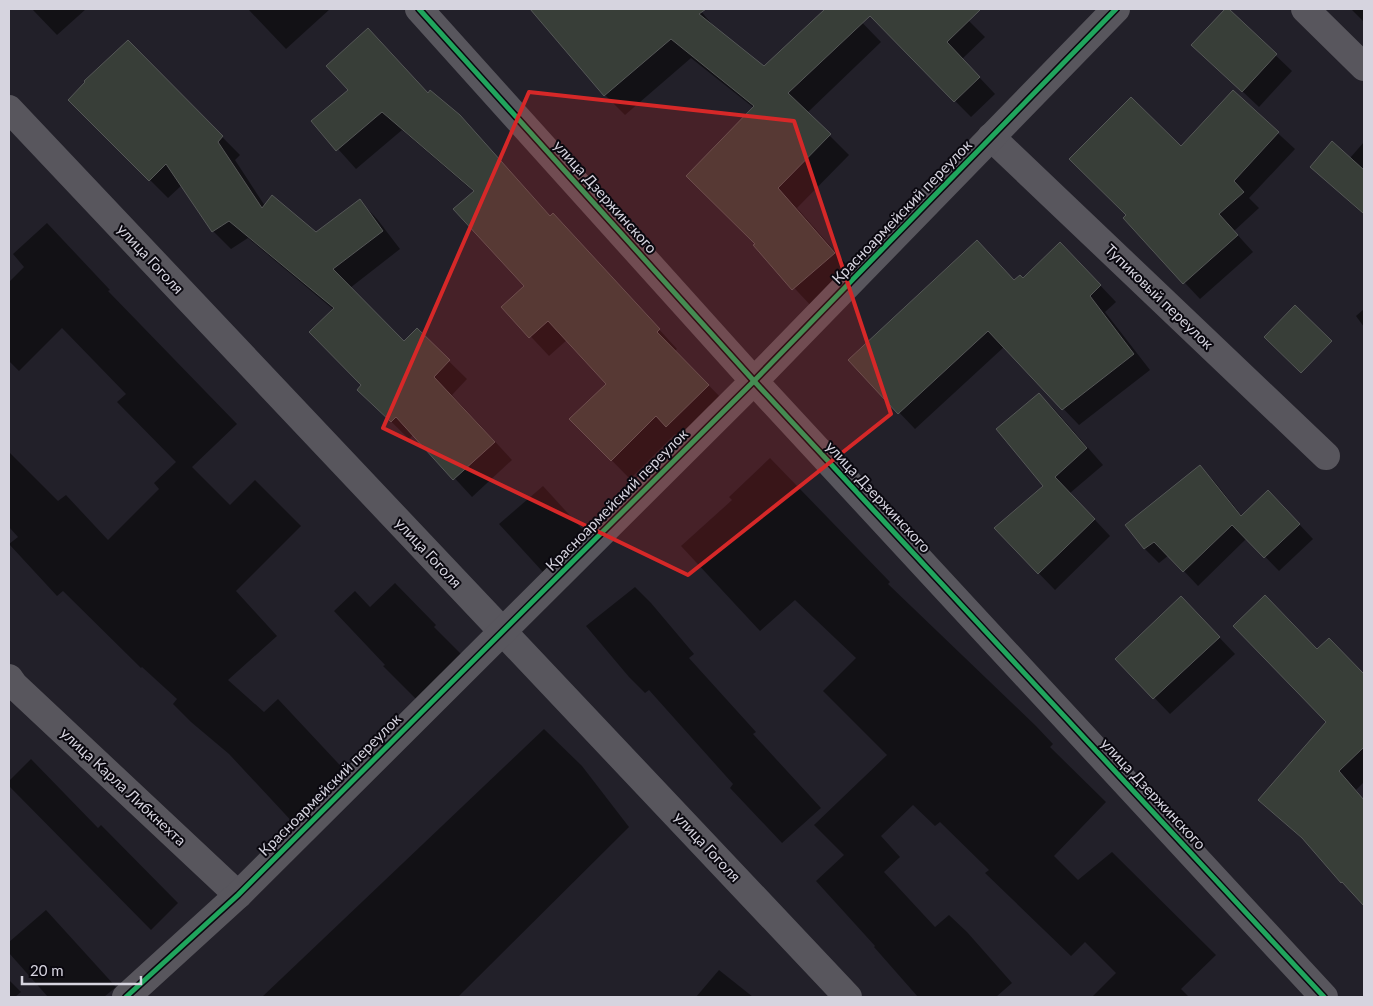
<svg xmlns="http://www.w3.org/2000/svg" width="1373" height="1006" font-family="Lato,sans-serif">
  <rect width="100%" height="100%" fill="#222029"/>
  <!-- shadow -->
  <g fill="#0007">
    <path d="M32,9H86L57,35Z"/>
    <path d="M248,9H330L286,49Z"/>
    <path d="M532,9H699L717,30L764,68L827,9H849L881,42L807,113L849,155L797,208L854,273L813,308L755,246L757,244L754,108L691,58L625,115L605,95Z"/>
    <path d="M878,9H957L985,37L962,59L995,94L971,117L871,16Z"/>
    <path d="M1227,9L1292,71L1259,107L1193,45Z"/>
    <path d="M1351,9H1364V22Z"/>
    <path d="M128,42L240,155L235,160L265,206L316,234L360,201L377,219L400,249L350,288L404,343L417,330L467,379L452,395L512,460L472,497L414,434L409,439L377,408L363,385L334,310L248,238L231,249L213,231L182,185L168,198L70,100Z"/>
    <path d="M1233,92L1295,149L1249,198L1259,208L1234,231L1253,252L1200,299L1125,219L1181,148Z"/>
    <path d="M429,94L478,136L551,217L572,234L677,349L675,351L727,404L686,445L675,434L630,479L571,419L607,384L567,340L549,356L503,307L526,286L474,192L402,130L356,169L313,121Z"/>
    <path d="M1364,142V215L1312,167L1350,158Z"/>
    <path d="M47,223L110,290L108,291L237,424L192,467L230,505L255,480L301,526L236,591L277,636L228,680L264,712L278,699L351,777L297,827L229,754L191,722L173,704L177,699L142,667L141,668L63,591L57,596L9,544L18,537L9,527V452L58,501L66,495L108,540L159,489L154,483L176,462L117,402L126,394L62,328L19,371L9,361V282L24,267L13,254Z"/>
    <path d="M1076,260L1116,302L1105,312L1150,370L1079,425L1004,347L915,429L849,360L1015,281Z"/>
    <path d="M1364,309V327L1356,316Z"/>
    <path d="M1039,394L1055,410L1103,465L1070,493L1110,536L1055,590L995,528L1045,486Z"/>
    <path d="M770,458L890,582L888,584L1036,726L1053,744L1050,747L1106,802L1054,856L1078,880L1112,852L1216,955L1181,989L1189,997H1092L1116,973L1085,942L1071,956L985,873L989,870L940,822L935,826L913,805L881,836L900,857L884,872L935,927L949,915L967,932L1012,983L996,997H918L874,947L875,946L816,881L844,855L814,825L887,755L823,691L856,658L795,600L760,631L681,546L732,500L729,497Z"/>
    <path d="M1200,467L1214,481L1242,516L1282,506L1313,539L1279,571L1247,538L1198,586L1169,555L1159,563L1145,549L1127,525Z"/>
    <path d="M543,486L595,543L552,582L499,524Z"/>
    <path d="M395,583L436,625L434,627L470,663L426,709L383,666L385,665L334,611L355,591L370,607Z"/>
    <path d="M635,587L651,603L694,654L689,658L756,732L753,734L821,808L782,843L730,788L733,784L649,690L645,693L629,677L586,626Z"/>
    <path d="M1197,614L1235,654L1170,714L1117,659Z"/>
    <path d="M1329,639L1364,675V782L1356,790L1364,800V904L1342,882L1311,846L1260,800L1328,722L1317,651Z"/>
    <path d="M544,729L582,766L629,827L458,997H262Z"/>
    <path d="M31,759L98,828L101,825L178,903L151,930L9,786V781Z"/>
    <path d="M46,910L116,987L104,997H48L9,953V942Z"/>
    <path d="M719,970L753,997H696Z"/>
    <path d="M9,980L21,992L15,997H9Z"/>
  </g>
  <!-- building -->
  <g fill="#383e38" stroke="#555757">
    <path d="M530,9H706L699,14L764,66L825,9H981L947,42L980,77L954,102L870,16L788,93L831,134L778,188L835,253L792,290L753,245L755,244L686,176L754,106L671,39L604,96Z"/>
    <path d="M1225,9H1229L1277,54L1242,92L1191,45Z"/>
    <path d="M368,28L428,93L430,90L460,115L550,216L553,213L660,329L657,332L709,385L666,427L656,416L611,461L569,419L606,384L548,321L529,338L501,307L524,286L453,209L474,191L382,112L336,151L311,121L348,90L326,66Z"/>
    <path d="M128,40L223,136L218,142L262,208L272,195L316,232L360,199L383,231L333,269L404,341L417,328L450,360L434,377L495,442L453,480L396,417L391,422L357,390L361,385L309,332L334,308L229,221L212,232L166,164L149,181L68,100L85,82L84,81Z"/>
    <path d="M1233,90L1279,132L1234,181L1244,192L1219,214L1238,235L1183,284L1123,218L1126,215L1069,159L1131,97L1181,146Z"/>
    <path d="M1332,141L1364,170V214L1310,167Z"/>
    <path d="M977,240L1014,280L1020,275L1023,278L1060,242L1101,285L1090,296L1134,354L1062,410L988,331L898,414L848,360Z"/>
    <path d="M1295,305L1332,341L1301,373L1264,337Z"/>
    <path d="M1039,393L1087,448L1055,477L1095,519L1038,574L994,528L1043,486L996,429Z"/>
    <path d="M1200,465L1241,516L1268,490L1300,524L1264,558L1232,525L1183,572L1154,542L1144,549L1125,525Z"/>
    <path d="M1265,595L1317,649L1329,638L1364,674V747L1339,771L1364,800V906L1342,882L1341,883L1302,838L1258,800L1326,722L1233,626Z"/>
    <path d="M1181,596L1220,637L1153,699L1115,659Z"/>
  </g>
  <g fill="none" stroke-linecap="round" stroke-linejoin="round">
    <!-- minor -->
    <g stroke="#58565d" stroke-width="28">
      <path d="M419,9L754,381L1324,997"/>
      <path d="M1305,9L1364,67"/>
      <path d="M9,109L848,997"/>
      <path d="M991,137L1326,456"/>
      <path d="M9,678L14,685L238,895"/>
      <path d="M126,997L238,895L754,381L1116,9"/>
    </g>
    <defs>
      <g id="cycleway">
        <path d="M419,9L754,381L1324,997"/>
        <path d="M126,997L238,895L754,381L1116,9"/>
      </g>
    </defs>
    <!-- cycleway casing -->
    <use href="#cycleway" stroke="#0a080f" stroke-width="8"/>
    <!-- cycleway -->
    <use href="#cycleway" stroke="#20a55d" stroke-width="5"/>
  </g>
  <!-- marked area -->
  <path fill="#d62828" fill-opacity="0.2" stroke="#d62828" stroke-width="4" stroke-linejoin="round" d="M529,92L794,121L891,414L688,575L383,428Z"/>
  <g text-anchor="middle" stroke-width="4" stroke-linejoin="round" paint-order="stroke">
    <!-- street labels -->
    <g font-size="15" fill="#d6d4df" stroke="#0a080f">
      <text transform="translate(605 197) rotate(48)" y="5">улица Дзержинского</text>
      <text transform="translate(902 212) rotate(-46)" y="5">Красноармейский переулок</text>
      <text transform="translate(150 259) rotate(47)" y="5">улица Гоголя</text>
      <text transform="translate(1159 297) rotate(44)" y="5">Тупиковый переулок</text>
      <text transform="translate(878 497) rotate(47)" y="5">улица Дзержинского</text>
      <text transform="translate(617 500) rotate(-45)" y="5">Красноармейский переулок</text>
      <text transform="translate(428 553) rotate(47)" y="5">улица Гоголя</text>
      <text transform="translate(330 785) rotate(-45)" y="5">Красноармейский переулок</text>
      <text transform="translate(123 787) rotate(43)" y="5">улица Карла Либкнехта</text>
      <text transform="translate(1153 794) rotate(47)" y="5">улица Дзержинского</text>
      <text transform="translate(707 847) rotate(47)" y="5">улица Гоголя</text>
    </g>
  </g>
  <!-- border -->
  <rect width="1373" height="1006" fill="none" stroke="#d6d4df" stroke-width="20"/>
  <!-- scale -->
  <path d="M22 976v8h119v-8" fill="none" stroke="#d6d4df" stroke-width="2.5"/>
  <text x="30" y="976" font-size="15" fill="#d6d4df" stroke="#0a080f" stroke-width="4" paint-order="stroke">20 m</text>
</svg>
